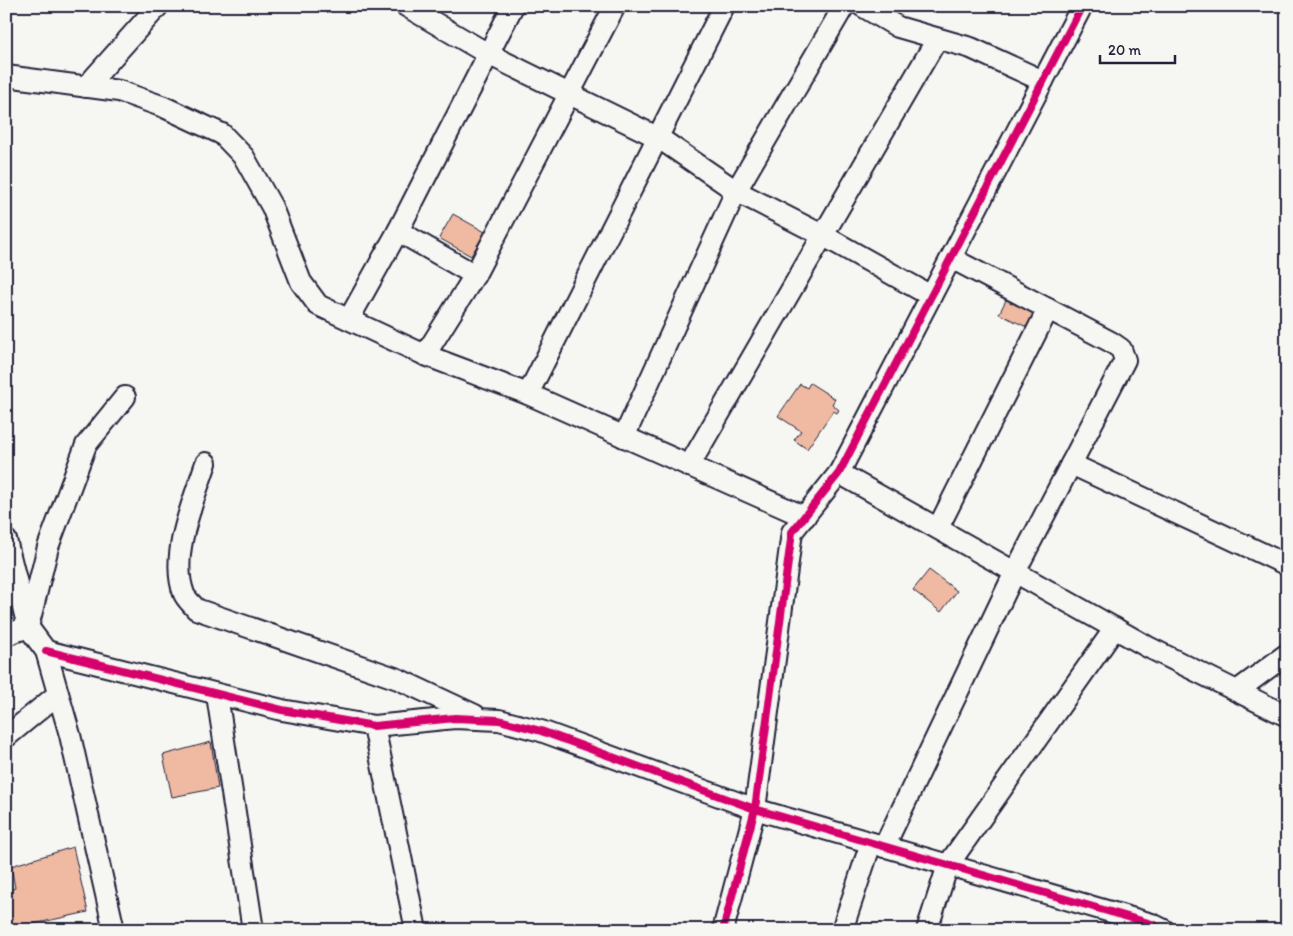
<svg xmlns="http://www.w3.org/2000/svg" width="1293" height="936" font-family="Itim,sans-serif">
  <rect width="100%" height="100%" fill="#f6f6f2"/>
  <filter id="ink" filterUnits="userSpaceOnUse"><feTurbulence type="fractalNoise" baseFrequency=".02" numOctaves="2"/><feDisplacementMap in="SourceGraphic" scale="10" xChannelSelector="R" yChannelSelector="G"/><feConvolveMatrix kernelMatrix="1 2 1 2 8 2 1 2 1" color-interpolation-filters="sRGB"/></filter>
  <g filter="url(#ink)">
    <!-- building -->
    <g fill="#efb9a2" stroke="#22223b">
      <path d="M453,214L485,232L471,256L439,238Z"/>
      <path d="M1009,294L1041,309L1031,329L999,314Z"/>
      <path d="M810,383L835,399L832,404L839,410L837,413L833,411L807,449L794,440L801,431L778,416L800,384L807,388Z"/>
      <path d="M929,570L957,591L941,612L913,590Z"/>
      <path d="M211,742L218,788L172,797L163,755Z"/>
      <path d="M73,847L88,912L6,930V891L15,888L11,866Z"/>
    </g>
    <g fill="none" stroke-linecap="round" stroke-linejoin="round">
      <defs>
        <g id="street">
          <path d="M406,6L488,54L659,138L736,191L824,236L931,296"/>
          <path d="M862,6L898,27L971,48L1043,81"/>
          <path d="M6,76L119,91L164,107L222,134L244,157L272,207L301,282L318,305L425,355L528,394L805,517"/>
          <path d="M86,87L158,6"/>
          <path d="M398,231L475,275"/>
          <path d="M349,319L398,231L513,6"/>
          <path d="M425,355L475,275L615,6"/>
          <path d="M528,394L724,6"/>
          <path d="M624,437L736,191L844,6"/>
          <path d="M206,463C194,500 169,555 184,594C186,599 193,605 196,609L398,679L475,715"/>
          <path d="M1071,464L1287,565"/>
          <path d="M689,466L937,39"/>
          <path d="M839,473L1148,647L1287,716"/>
          <path d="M938,528L1048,309"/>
          <path d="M6,540L28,627L46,651L70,735L114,930"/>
          <path d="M6,635L28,627L48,547L86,445L125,397"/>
          <path d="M46,651L282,710L374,726L455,718L499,720L541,731L755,809L1152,924L1164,930"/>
          <path d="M1237,691L1287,654"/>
          <path d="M217,695L253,930"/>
          <path d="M374,726L416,930"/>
          <path d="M6,737L58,694"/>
          <path d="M884,847L1015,572L1125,360L1121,349L1111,342L951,258"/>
          <path d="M723,930L755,809L792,532L839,473L1082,6"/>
          <path d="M842,930L871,843"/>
          <path d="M927,930L948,865L1115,628"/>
        </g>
      </defs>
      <!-- street casing -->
      <use href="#street" stroke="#22223b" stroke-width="24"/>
      <!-- street -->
      <use href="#street" stroke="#f6f6f2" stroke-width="20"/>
      <defs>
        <g id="cycleway">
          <path d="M46,651L282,710L374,726L455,718L499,720L541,731L755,809L1152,924L1164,930"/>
          <path d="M723,930L755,809L792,532L839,473L1082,6"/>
        </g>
      </defs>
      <!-- cycleway casing -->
      <use href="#cycleway" stroke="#f6f6f2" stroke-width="11"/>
      <!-- cycleway -->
      <use href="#cycleway" stroke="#d6006c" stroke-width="8"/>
    </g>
  </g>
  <!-- margin -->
  <rect width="1293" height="936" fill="none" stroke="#f6f6f2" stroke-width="25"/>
  <rect x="12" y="12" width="1268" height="911" fill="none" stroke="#22223b" stroke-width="2" filter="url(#ink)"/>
  <!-- scale -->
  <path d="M1100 55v8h75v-8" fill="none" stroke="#22223b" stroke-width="2.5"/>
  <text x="1108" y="55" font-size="15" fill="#22223b" stroke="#f6f6f2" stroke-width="4" paint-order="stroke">20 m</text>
</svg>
